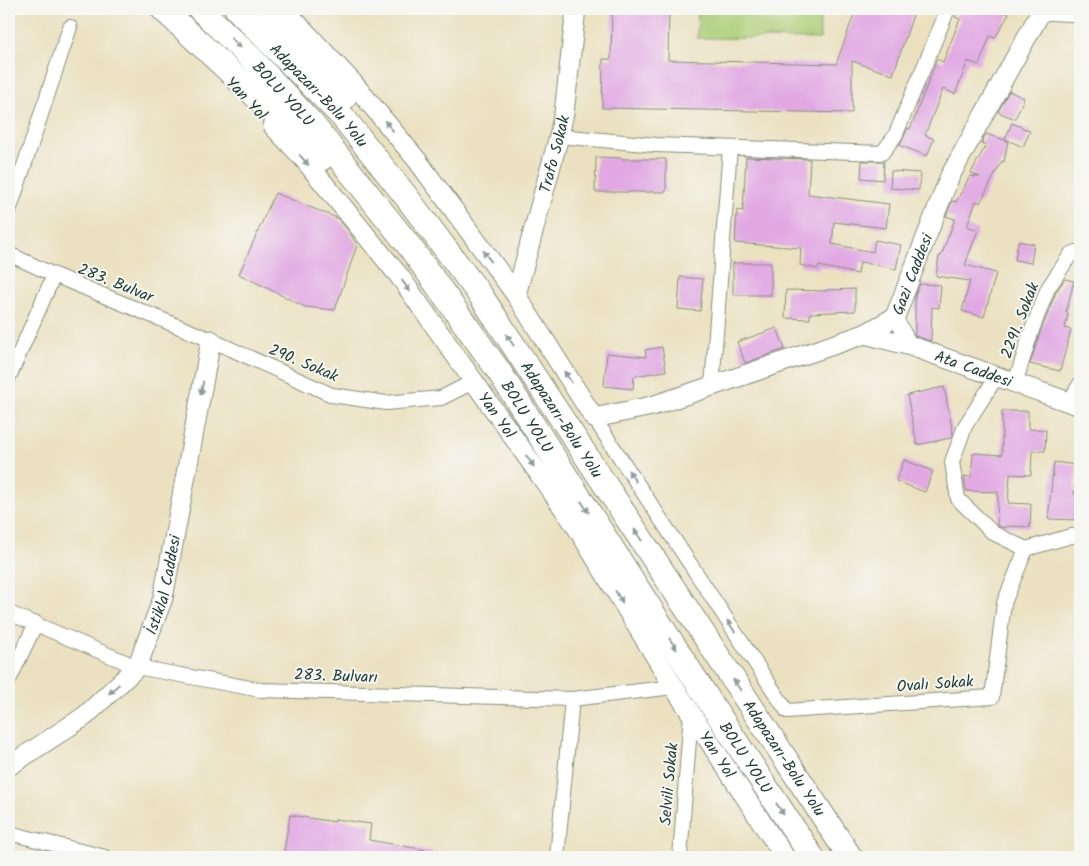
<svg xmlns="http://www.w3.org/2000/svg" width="1089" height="866" font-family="Kalam,sans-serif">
  <rect width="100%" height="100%" fill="#f6f6f2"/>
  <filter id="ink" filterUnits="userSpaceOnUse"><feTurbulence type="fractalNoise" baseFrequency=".02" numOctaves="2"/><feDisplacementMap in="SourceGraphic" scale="10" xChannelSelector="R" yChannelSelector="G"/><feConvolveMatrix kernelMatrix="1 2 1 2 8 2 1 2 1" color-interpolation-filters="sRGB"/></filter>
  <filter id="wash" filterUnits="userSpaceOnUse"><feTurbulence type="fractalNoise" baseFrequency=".0096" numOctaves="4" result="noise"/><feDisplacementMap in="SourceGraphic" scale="20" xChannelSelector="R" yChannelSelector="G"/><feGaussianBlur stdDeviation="1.12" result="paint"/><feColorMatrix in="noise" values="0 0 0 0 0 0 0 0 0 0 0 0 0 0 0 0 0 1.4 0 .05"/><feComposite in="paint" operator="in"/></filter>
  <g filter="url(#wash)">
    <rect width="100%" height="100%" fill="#ebe1c0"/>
    <!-- green -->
    <path fill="#acce76" stroke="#668655" d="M698,9H820V39L697,38Z"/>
    <g id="blocks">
      <!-- building -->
      <g fill="#e1a8e3">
        <path d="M612,9H669L668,60L836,64L856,9H915L893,75L852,61V113L602,108L603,59H611Z"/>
        <path d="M960,9H999L1009,14L995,38L990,36L979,65L968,61L955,94L943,89L925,135L934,139L927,156L899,145L903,139L908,128L910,129L937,59L943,62L960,19L955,17Z"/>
        <path d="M1009,91L1024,98L1015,119L998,112Z"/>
        <path d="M1012,123L1030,131L1023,147L1005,139Z"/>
        <path d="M986,134L1008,141L1004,162L1002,161L980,203L976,201L967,226L978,230L965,265L996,273L984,317L962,311L970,281L936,276L939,256H941L955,219L946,216L952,201L956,202L970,176L980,177L971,173L986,145L981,143Z"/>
        <path d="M596,157L622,158V159H666V192H595Z"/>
        <path d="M746,157L810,159L808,194L889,204L886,228L834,222L832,244L873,252L875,240L901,245L896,269L860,262L858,274L819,266L818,269L800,265L801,248L735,243L737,210L743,211Z"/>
        <path d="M862,161H884L883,180L861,178Z"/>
        <path d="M891,171L920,173L919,190L890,188Z"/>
        <path d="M275,193L337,218L348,230L357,245L335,310L305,307L239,274Z"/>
        <path d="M1018,241L1034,244L1031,263L1015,260Z"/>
        <rect x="733" y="263" width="38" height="32"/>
        <path d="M680,277L703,279L700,311L678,309Z"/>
        <path d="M1065,279L1074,281L1066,312L1068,314L1065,328L1071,330L1060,371L1030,364L1040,333L1056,292Z"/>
        <path d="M920,284L941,285L939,308L932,307L931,341L915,336V296Z"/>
        <path d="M855,289V311L810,313V319L785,318L786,290L826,291V290Z"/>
        <path d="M777,328L785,349L745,363L737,342Z"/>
        <path d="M662,347L666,371L634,376L633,389L604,386L607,353L646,357L645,350Z"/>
        <path d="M944,387L953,433L951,438L917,445L907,395Z"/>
        <path d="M1002,411H1028V429L1046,430L1045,451H1032L1031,475L1010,474L1008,503L1031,504L1030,527L1006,526V528L998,526L997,525L998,492L966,491L964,476L971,477L973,453L1002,455Z"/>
        <path d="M904,460L933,471L925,492L896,481Z"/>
        <path d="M1054,462L1077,465L1074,494L1080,495V520L1048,519Z"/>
        <path d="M290,815L335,822V819L371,824L369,840L432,851V857H283Z"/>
      </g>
    </g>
  </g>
  <g filter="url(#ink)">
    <use href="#blocks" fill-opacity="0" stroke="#858f7a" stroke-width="1"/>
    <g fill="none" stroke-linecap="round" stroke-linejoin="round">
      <defs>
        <g id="street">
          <path d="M559,136L656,145L882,153L895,136L948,9"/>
          <path d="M9,211L70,27"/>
          <path d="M9,254L54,275L211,340L332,395L386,403L441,398L473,382"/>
          <path d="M895,317L911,346"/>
          <path d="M997,376L965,426L952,462L958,499L993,533L1026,549L1071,536H1080"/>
          <path d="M9,377L54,275"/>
          <path d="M1015,383L1032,330L1048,288L1071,254L1080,251"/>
          <path d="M712,386L730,148"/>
          <path d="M1069,402L1080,384"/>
          <path d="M594,418L787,711L992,697L1004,603L1026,549"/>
          <path d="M9,613L137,667L261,690L572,699L674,687"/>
          <path d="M9,680L36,623"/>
          <path d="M9,833L105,857"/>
          <path d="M557,857L572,699"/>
          <path d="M680,857L691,714"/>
        </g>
        <g id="secondary">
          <path id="s1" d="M284,9L354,84L417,160L516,295L594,418L652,406L712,386L865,334L895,317L950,176L1009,69L1042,10L1080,12"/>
          <path id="s2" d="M273,126L303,158L400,277L576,526L674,687L768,832L785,857"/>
          <path id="s3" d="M516,295L559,136L564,113L576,9"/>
          <path id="s4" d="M865,334L911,346L1080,406"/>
          <path id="s5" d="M9,766L85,716L137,667L163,598L211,340"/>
        </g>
        <g id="highway">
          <path d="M163,9L322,158"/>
          <path id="s6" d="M200,9L251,58L313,125L410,247L498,370L704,693L812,857"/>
          <path id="s7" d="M237,9L342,116L405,195L481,296L850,857"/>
          <path d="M269,9L344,98"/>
        </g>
      </defs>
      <!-- street casing -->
      <use href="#street" stroke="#858f7a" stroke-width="16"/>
      <!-- secondary casing -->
      <use href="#secondary" stroke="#858f7a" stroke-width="21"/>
      <!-- highway casing -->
      <use href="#highway" stroke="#858f7a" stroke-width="26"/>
      <!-- street -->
      <use href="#street" stroke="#fff" stroke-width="14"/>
      <!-- secondary -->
      <use href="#secondary" stroke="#fff" stroke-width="19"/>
      <!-- highway -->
      <use href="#highway" stroke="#fff" stroke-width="24"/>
    </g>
    <!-- one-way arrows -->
    <defs><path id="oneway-solid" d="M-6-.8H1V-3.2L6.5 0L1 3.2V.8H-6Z" transform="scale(1.25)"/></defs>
    <g fill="#8f9e9a">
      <use href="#oneway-solid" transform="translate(236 43) rotate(44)"/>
      <use href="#oneway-solid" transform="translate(389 126) rotate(-130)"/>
      <use href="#oneway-solid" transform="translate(304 160) rotate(49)"/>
      <use href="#oneway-solid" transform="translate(487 256) rotate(-126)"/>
      <use href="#oneway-solid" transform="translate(406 286) rotate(55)"/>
      <use href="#oneway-solid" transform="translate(510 340) rotate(-123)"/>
      <use href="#oneway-solid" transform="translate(568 377) rotate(-123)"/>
      <use href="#oneway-solid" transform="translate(202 388) rotate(100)"/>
      <use href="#oneway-solid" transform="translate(530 461) rotate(55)"/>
      <use href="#oneway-solid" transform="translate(632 476) rotate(-123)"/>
      <use href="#oneway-solid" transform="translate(585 507) rotate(57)"/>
      <use href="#oneway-solid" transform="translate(638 535) rotate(-123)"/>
      <use href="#oneway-solid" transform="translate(619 597) rotate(59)"/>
      <use href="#oneway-solid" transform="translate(731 626) rotate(-123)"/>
      <use href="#oneway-solid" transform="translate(673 644) rotate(57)"/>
      <use href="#oneway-solid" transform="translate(737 685) rotate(-123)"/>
      <use href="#oneway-solid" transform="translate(114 689) rotate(137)"/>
      <use href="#oneway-solid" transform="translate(780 809) rotate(57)"/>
    </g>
  </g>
  <g text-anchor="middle" stroke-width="4" stroke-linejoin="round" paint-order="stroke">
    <!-- street labels -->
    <g font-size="16" fill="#1f3d34" stroke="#f6f6f2">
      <text dy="6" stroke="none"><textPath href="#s6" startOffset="119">BOLU YOLU</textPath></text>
      <text dy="6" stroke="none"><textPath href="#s7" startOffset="119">Adapazarı-Bolu Yolu</textPath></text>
      <text transform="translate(247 98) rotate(47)" y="6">Yan Yol</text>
      <text dy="6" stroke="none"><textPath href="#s3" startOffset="146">Trafo Sokak</textPath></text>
      <text dy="6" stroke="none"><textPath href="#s1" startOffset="879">Gazi Caddesi</textPath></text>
      <text transform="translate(116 282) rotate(22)" y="6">283. Bulvar</text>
      <text transform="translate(1019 320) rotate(-69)" y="6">2291. Sokak</text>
      <text transform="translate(304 362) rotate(23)" y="6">290. Sokak</text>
      <text dy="6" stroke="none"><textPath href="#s4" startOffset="114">Ata Caddesi</textPath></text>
      <text dy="6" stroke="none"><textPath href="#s2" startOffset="366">Yan Yol</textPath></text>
      <text dy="6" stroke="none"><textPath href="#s6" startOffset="524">BOLU YOLU</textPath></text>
      <text dy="6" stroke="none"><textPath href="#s7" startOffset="525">Adapazarı-Bolu Yolu</textPath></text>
      <text dy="6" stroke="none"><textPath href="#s5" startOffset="249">İstiklal Caddesi</textPath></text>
      <text transform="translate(336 675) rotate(2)" y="6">283. Bulvarı</text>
      <text transform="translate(935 683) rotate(-4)" y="6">Ovalı Sokak</text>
      <text dy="6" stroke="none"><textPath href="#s2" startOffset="771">Yan Yol</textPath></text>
      <text dy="6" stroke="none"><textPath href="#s6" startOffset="929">BOLU YOLU</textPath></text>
      <text dy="6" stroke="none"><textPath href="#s7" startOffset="930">Adapazarı-Bolu Yolu</textPath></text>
      <text transform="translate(668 784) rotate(-85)" y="6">Selvili Sokak</text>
    </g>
  </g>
  <!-- margin -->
  <rect width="1089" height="866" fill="none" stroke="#f6f6f2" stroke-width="30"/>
</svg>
